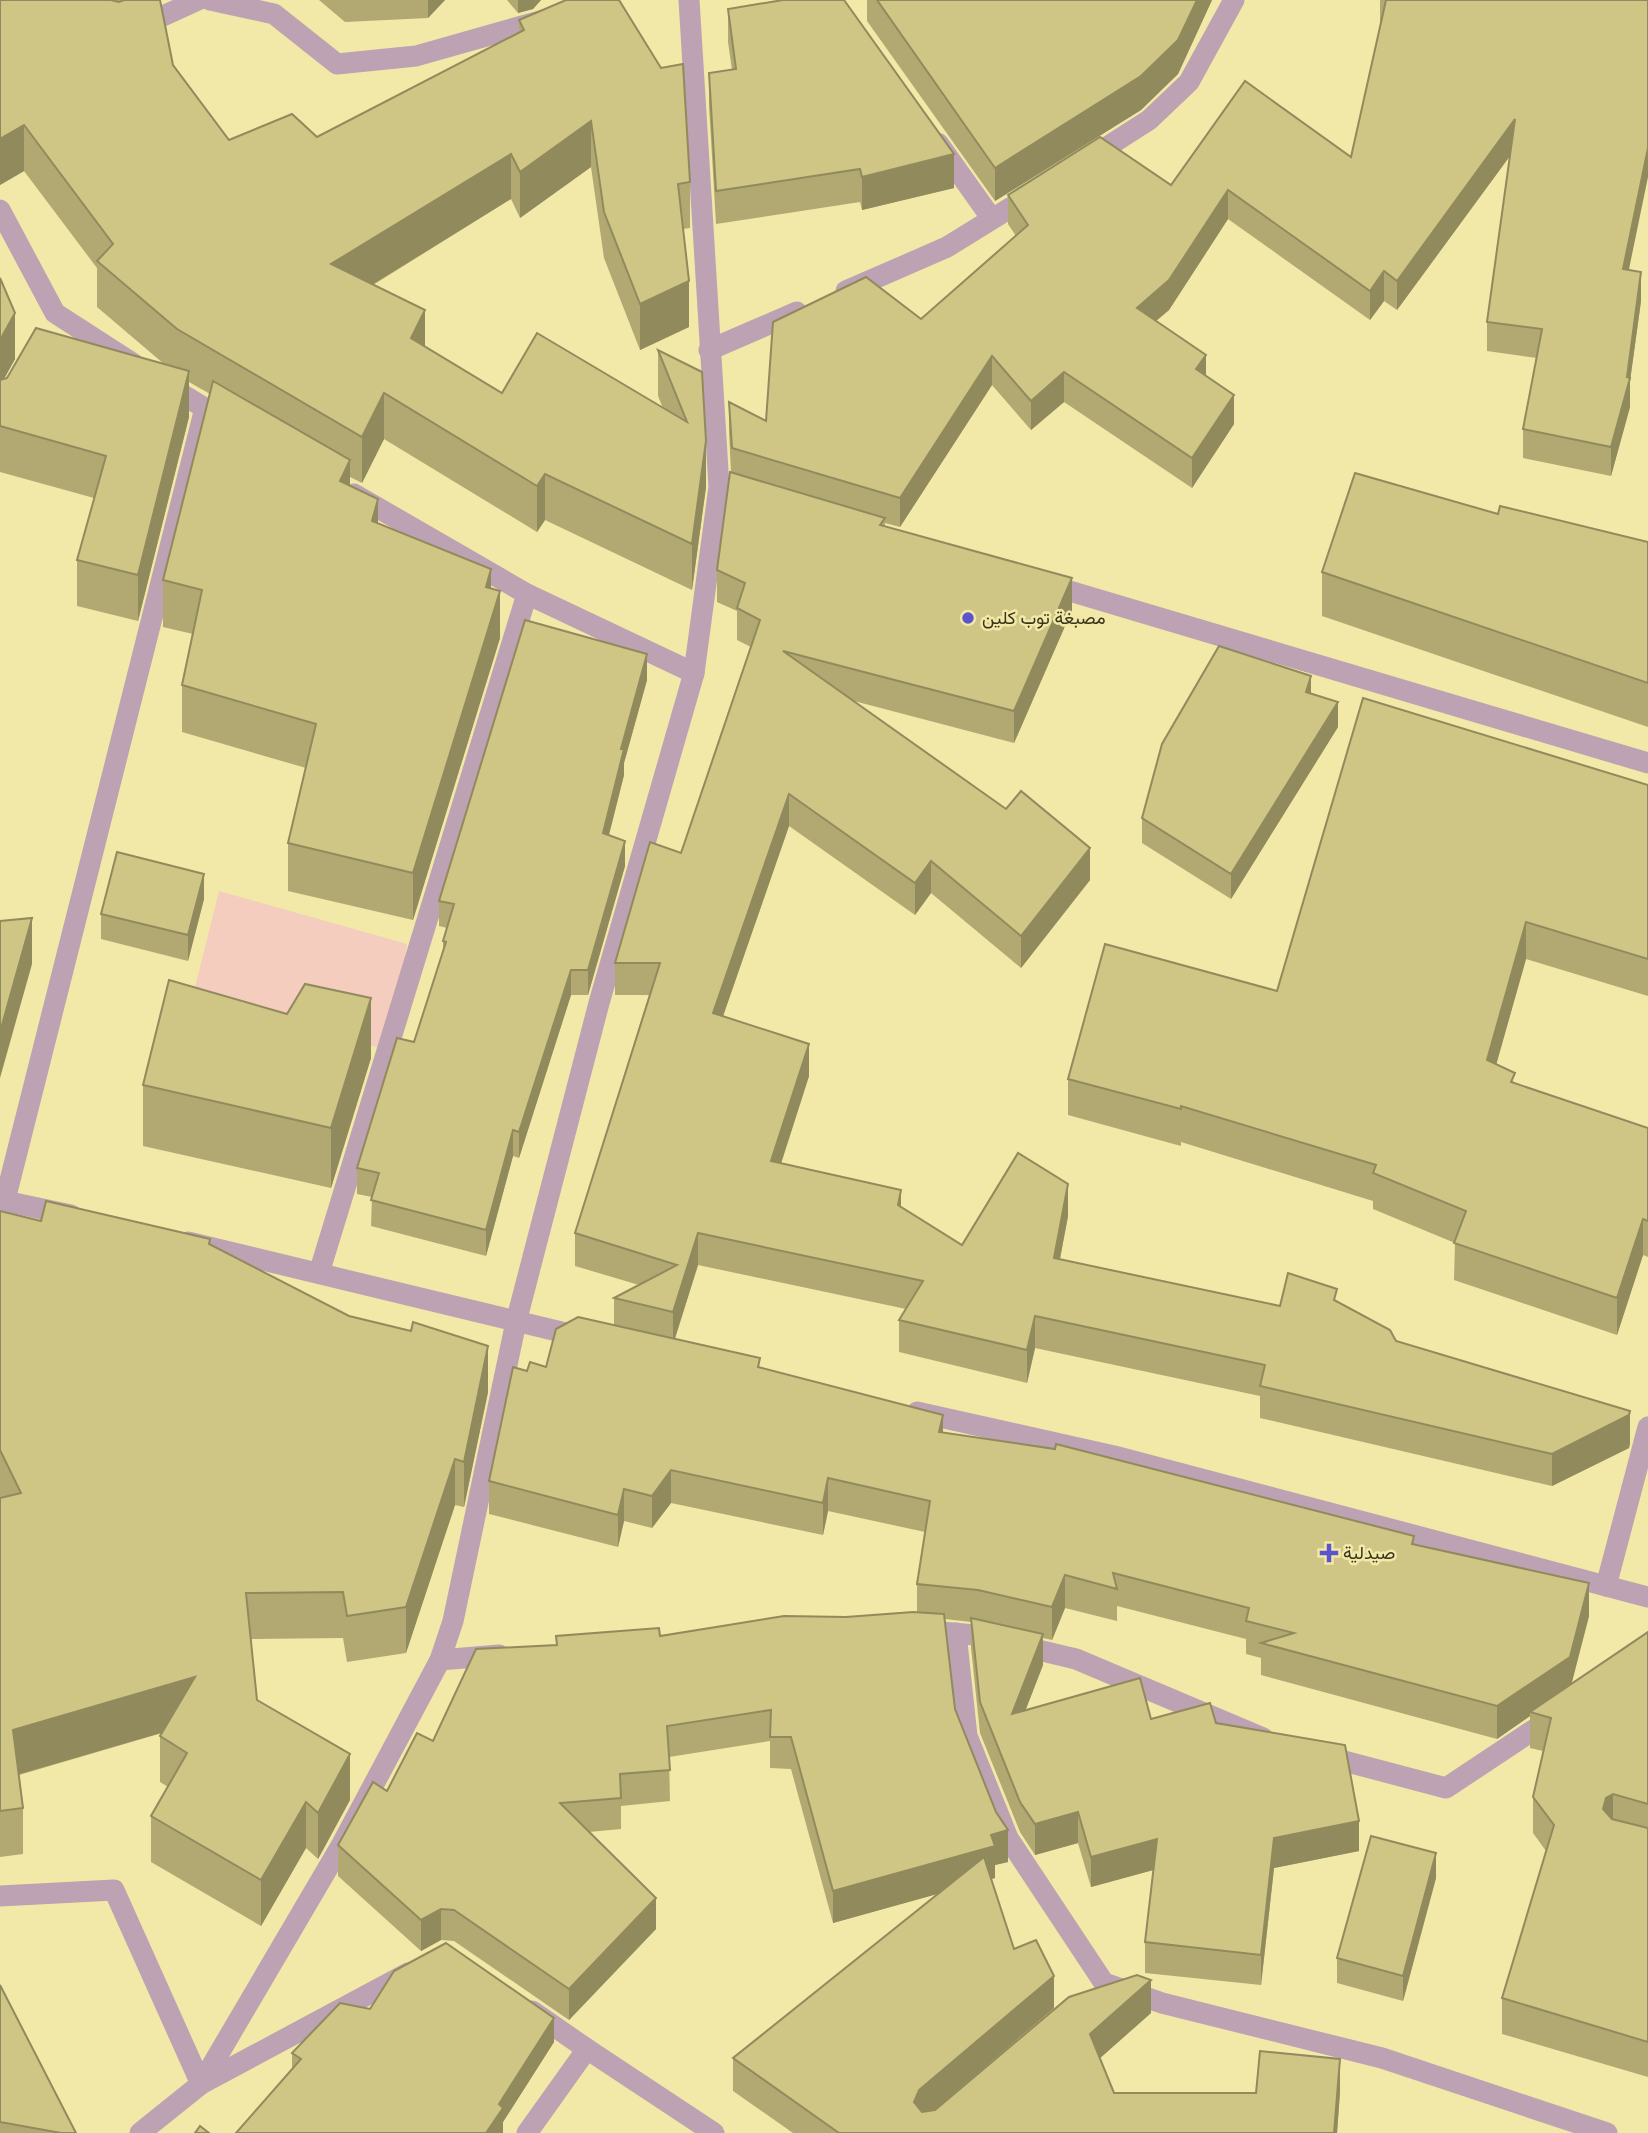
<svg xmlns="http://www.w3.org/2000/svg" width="1648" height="2133" font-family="Montserrat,Vazirmatn,sans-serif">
  <rect width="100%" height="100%" fill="#f2e8a7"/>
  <!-- green -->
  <path fill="#f4cdbf" d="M219,891L407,944L391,1050L190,1007Z"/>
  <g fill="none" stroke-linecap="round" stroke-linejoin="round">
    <!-- street -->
    <g stroke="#bca2b2" stroke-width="21">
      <path d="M210,0L274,14L337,64L416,56L547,19"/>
      <path d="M139,27L198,0"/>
      <path d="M938,143L992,219"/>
      <path d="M1088,159L1149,120L1189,82L1234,0"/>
      <path d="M0,210L55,313L134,364"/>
      <path d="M846,291L947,247L1031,195"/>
      <path d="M709,350L797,312"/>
      <path d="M167,385L229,423"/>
      <path d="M354,494L527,594L694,673"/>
      <path d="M1046,584L1648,763"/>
      <path d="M0,1200L71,1215"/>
      <path d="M5,1200L205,408"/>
      <path d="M188,1242L582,1337"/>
      <path d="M319,1273L527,594"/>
      <path d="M917,1412L1114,1456L1648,1597"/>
      <path d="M1606,1586L1648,1427"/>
      <path d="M919,1630L975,1635L1076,1659L1263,1738"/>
      <path d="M956,1633L967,1736L1008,1838L1104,1983L1162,2003L1382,2058L1607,2133"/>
      <path d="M440,1660L499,1655"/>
      <path d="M1321,1755L1446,1788L1553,1717"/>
      <path d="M0,1896L114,1890L201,2084L408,1973"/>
      <path d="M532,2011L587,2049"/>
      <path d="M140,2133L201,2084L342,1844L440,1660L453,1621L516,1322L599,1003L694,673L719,487L689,0"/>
      <path d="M527,2133L587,2049L714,2133"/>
    </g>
  </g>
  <!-- wall -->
  <g fill="#b2a972">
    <path d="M0,0H160L173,65L229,140L317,137L519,33V20L690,182V228L683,229L689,327L640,350L604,258L591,167L520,218L511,199L373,285L425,347L502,393L663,408L658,396V350L702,372L706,487L692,590L545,520L537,532L384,439L362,483L350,477V486L378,524L491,588L500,638L413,920L288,891V843L306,768L182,732V685L193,634L163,627V580L210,394L189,382V417L138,621L77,606V560L94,498L0,472V278L15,359L4,379L164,364L97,307V268L24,171L0,185Z"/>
    <path d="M319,0H445L428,18L345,22Z"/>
    <path d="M507,0H541L533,9L518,13Z"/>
    <path d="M867,0H1212L1178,74L1141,110L995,201L867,21Z"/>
    <path d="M1380,0H1648L1629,270L1641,301L1630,381V407L1611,476L1523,458V429L1537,358L1487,351V322L1510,156L1397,310L1384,301L1370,320L1228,219L1169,310L1156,321L1206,376L1234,424L1192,488L1064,402L1031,430L992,385L900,527L885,523V527L1072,610L1014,743L854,701L1090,880L1021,968L931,893L915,915L789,826L723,1016L809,1076L781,1164L901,1207L962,1245L1068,1216L1060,1259L1280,1306L1337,1302L1396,1341L1630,1443L1629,1448L1552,1486L1260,1418V1396L1035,1348L1027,1383L899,1352V1320L906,1309L698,1265L675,1339L760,1367L943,1433L1414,1544L1589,1616L1571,1684L1648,1632V2077L1502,2034V1998L1546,1851L1533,1833V1797L1543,1751L1530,1748V1716L1497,1739L1261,1675V1658L1246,1654V1639L1117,1606V1621L1065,1608L1052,1640L1043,1638V1665L1025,1711L1216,1723L1359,1851L1274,1868L1261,1985L1145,1973V1942L1153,1870L1091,1887L1078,1843L1035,1855L1020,1832L980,1733L971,1648V1622L945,1619L955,1709L1008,1862L995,1865V1878L991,1879L1014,1949L1054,2008L933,2111L1151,2013L1100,2058L1114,2093L1340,2092L1337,2133H793L733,2091V2058L940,1893L833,1923L791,1769L770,1768V1741L669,1757L670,1801L621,1806V1829L589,1832L656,1929L569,2020L454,1941L441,1940L421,1951L338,1876V1845L387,1791L433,1741L556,1645V1636H660L846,1617L917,1612V1584L925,1532L828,1511L823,1535L671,1503L652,1528L624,1521L618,1547L489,1514V1481L527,1371L546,1367L614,1325V1298L639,1285L575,1266V1233L649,995H615V963L681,853L751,647L737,640V611L717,602V570L731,472L729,432V402L766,421L921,319L1016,236L1008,224V195L1171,185L1351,157L1381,24H1380Z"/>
    <path d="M728,9L954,188L862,210L860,202L716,224L709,106V73L732,70L728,42Z"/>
    <path d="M1498,514L1648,542V727L1322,616V572Z"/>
    <path d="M647,680L624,763V775L609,835L625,866L588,995H571L519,1158L513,1156L486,1256L371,1226L372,1197L357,1194V1168L414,1042L443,951V941L447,928L439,926V901Z"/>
    <path d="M1338,727L1231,899L1142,843V818Z"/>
    <path d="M1648,785V996L1526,959L1496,1065L1515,1083L1648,1128V1257L1643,1255L1617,1335L1454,1280L1455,1243L1373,1209V1201L1181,1142V1146L1068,1115V1079L1277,991Z"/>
    <path d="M204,899L188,961L101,939V914Z"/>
    <path d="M371,1058L331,1188L143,1146V1085Z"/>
    <path d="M0,1211L41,1221L210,1245L488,1392L464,1507L455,1505L406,1653L347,1662L343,1638L251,1639L257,1700L350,1800L318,1859L306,1848L261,1926L151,1862V1816L168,1787L160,1782V1736L162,1733L19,1775L23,1808V1854L0,1857Z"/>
    <path d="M1436,1878L1403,2001L1337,1983V1958Z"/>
    <path d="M0,1985L76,2133H0Z"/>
    <path d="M370,2009L554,2042L503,2122V2133H236L292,2069V2053Z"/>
  </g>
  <!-- shaded-wall -->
  <g fill="#918a5d">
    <path d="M428,0H445L428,18Z"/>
    <path d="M518,0H541L533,9L518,13Z"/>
    <path d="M1197,0H1212L1178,74L1141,110L995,201V168Z"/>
    <path d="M1515,119V149L1397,310V281Z"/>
    <path d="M591,121V167L520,218V172Z"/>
    <path d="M24,125V171L0,185V139Z"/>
    <path d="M1648,148V177L1623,298V269Z"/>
    <path d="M511,154V199L331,310V264Z"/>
    <path d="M954,154V188L862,210V177Z"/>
    <path d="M1228,190V219L1169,310L1137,337V308Z"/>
    <path d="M1384,271V301L1370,320V291Z"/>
    <path d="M1641,272V301L1630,381V407L1611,476V447L1627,377Z"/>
    <path d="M689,281V327L640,350V304Z"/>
    <path d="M425,310V356L411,338Z"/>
    <path d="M15,313V359L0,386V340Z"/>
    <path d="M1206,355V384L1196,369Z"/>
    <path d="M992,356V385L900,527V498Z"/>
    <path d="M189,371V417L138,621V575Z"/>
    <path d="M1064,372V402L1031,430V401Z"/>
    <path d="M384,393V439L362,483V437Z"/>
    <path d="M1234,395V424L1192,488V458Z"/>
    <path d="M706,441V487L692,590V544Z"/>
    <path d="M350,460V507L340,481Z"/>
    <path d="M545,474V520L537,532V486Z"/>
    <path d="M378,499V546L372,521Z"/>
    <path d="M491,569V616L486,587Z"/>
    <path d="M1072,578V610L1014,743V711Z"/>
    <path d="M500,591V638L413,920V873Z"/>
    <path d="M647,654V680L624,763V775L603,858V833L621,749Z"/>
    <path d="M1311,676V702L1306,692Z"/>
    <path d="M1338,702V727L1231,899V874Z"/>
    <path d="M789,794V826L713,1045V1013Z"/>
    <path d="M625,841V866L588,995V970Z"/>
    <path d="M1090,848V880L1021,968V936Z"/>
    <path d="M931,861V893L915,915V883Z"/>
    <path d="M204,874V899L188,961V935Z"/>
    <path d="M32,918V964L0,1078V1032Z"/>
    <path d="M1526,922V959L1487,1097V1060Z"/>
    <path d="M571,970V995L519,1158V1132Z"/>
    <path d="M371,998V1058L331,1188V1128Z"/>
    <path d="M809,1044V1076L771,1194V1161Z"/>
    <path d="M513,1130V1156L486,1256V1230Z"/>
    <path d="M1068,1184V1216L1054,1290V1258Z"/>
    <path d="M901,1190V1222L898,1205Z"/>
    <path d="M1643,1219V1255L1617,1335V1298Z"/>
    <path d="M698,1233V1265L673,1344V1312Z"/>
    <path d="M1035,1316V1348L1027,1383V1350Z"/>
    <path d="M488,1346V1392L464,1507V1462Z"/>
    <path d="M1630,1411V1443L1629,1448L1552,1486V1454Z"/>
    <path d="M943,1415V1447L939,1432Z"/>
    <path d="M455,1459V1505L406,1653V1607Z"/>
    <path d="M671,1470V1503L652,1528V1496Z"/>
    <path d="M828,1478V1511L823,1535V1503Z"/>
    <path d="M624,1489V1521L618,1547V1515Z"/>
    <path d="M1065,1575V1608L1052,1640V1607Z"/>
    <path d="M1589,1583V1616L1570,1690L1530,1712V1716L1497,1739V1706Z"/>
    <path d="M1043,1634V1665L1012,1745V1714Z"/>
    <path d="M195,1677V1723L13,1776V1730Z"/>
    <path d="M350,1754V1800L318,1859V1813Z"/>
    <path d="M1613,1794V1829L1603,1809L1606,1798Z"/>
    <path d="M306,1802V1848L261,1926V1880Z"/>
    <path d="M1078,1812V1843L1035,1855V1824Z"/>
    <path d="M1359,1821V1851L1274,1868L1261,1985V1955L1274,1838Z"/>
    <path d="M1008,1830V1862L995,1865V1878L833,1923V1891L991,1835Z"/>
    <path d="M1157,1839V1869L1091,1887V1857Z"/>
    <path d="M1436,1853V1878L1403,2001V1976Z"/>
    <path d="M656,1898V1929L569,2020V1989Z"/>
    <path d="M441,1909V1940L421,1951V1920Z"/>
    <path d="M1054,1976V2008L919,2123L914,2102L919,2090Z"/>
    <path d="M1151,1980V2013L1090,2067V2034Z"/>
    <path d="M554,2018V2042L503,2122V2133H486L499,2104Z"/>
    <path d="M1340,2059V2092L1337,2133H1334Z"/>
  </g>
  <!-- building -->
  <g fill="#cfc585" stroke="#918a5d" stroke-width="2">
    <path d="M0,0H111L119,2L124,0H160L173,65L229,140L292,114L317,137L524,30L519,20L566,0H619L661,68L683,64L690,182L678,184L689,281L640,304L604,212L591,121L520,172L511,154L331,264L425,310L411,338L502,393L537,333L687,422L658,350L702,372L706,441L692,544L545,474L537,486L384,393L362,437L177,329L97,261L113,244L24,125L0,139Z"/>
    <path d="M783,0H844L954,154L862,177L860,169L716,191L709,73L736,69L728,9Z"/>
    <path d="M877,0H1197L1178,40L1141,76L995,168Z"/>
    <path d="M1386,0H1648V148L1623,269L1641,272L1627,377L1630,378L1611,447L1523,429L1542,329L1487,322L1515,119L1397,281L1384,271L1370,291L1228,190L1169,280L1137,308L1206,355L1196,369L1234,395L1192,458L1064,372L1031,401L992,356L900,498L732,448L729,402L766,421L773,322L866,277L921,319L1028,225L1008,195L1100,137L1171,185L1245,81L1351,157Z"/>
    <path d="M0,278L15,313L0,340Z"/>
    <path d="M36,328L189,371L138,575L77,560L106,456L0,426V380L7,378Z"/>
    <path d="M213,381L350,460L340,481L378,499L372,521L491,569L486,587L500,591L413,873L288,843L316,724L182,685L202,590L163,580Z"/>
    <path d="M730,472L885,518L880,525L1072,578L1014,711L783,651L1006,809L1021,791L1090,848L1021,936L931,861L915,883L789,794L713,1013L809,1044L771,1161L901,1190L898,1205L962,1245L1018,1153L1068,1184L1054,1258L1280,1306L1288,1273L1337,1289L1334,1300L1390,1330L1396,1341L1630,1411L1629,1415L1552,1454L1260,1386L1265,1365L1035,1316L1027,1350L899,1320L923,1281L698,1233L673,1312L614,1298L677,1265L575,1233L660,963H615L650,842L681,853L760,620L737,608L745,583L717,570Z"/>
    <path d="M1355,473L1498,514L1500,506L1648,542V683L1322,572Z"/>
    <path d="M525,620L647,654L621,749H624L603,833L625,841L588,970H571L519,1132L513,1130L486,1230L371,1200L379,1173L357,1168L397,1038L414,1042L446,942L443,941L454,904L439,901Z"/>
    <path d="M1219,646L1311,676L1306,692L1338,702L1231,874L1142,818L1162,744Z"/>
    <path d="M1363,698L1648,785V959L1526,922L1487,1060L1515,1073L1511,1082L1648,1128V1221L1643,1219L1617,1298L1454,1243L1466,1211L1373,1173L1376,1165L1181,1106V1109L1068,1079L1105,944L1277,991Z"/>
    <path d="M117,852L204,874L188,935L101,914Z"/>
    <path d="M32,918L0,1032V921Z"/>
    <path d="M169,980L287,1014L305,984L371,998L331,1128L143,1085Z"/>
    <path d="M46,1201L210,1239L209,1244L349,1316L411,1331L413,1322L488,1346L464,1462L455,1459L406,1607L347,1616L343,1592L246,1593L257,1700L350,1754L318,1813L306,1802L261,1880L151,1816L187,1753L160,1736L195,1677L13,1730L23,1808L0,1811V1498L21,1493L0,1450V1211L41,1221Z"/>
    <path d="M578,1317L760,1358L758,1367L943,1415L939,1432L1055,1449L1056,1444L1414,1536L1412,1544L1589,1583L1570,1657L1497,1706L1261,1643L1294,1633L1246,1621L1249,1608L1113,1573L1117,1589L1065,1575L1052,1607L978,1590L917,1584L930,1501L828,1478L823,1503L671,1470L652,1496L624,1489L618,1515L489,1481L513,1367L527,1371L530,1362L546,1367L556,1329Z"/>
    <path d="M913,1612L944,1614L955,1709L996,1812L1008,1830L991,1835L995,1846L833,1891L791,1737H770L771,1710L667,1726L670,1770L620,1774L621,1798L560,1803L656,1898L569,1989L454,1910L441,1909L421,1920L338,1845L373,1782L387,1791L417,1733L433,1741L476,1649L557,1645L556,1636L659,1628L660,1636L784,1616L846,1617Z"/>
    <path d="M971,1618L1043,1634L1012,1714L1140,1678L1151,1719L1210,1703L1216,1723L1345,1745L1359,1821L1274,1838L1261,1955L1145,1942L1157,1839L1091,1857L1078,1812L1035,1824L1020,1802L980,1702Z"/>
    <path d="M1648,1632V1804L1613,1794L1606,1798L1603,1809L1612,1819L1648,1828V2042L1502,1998L1554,1825L1533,1797L1551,1718L1530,1712Z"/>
    <path d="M1371,1836L1436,1853L1403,1976L1337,1958Z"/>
    <path d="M984,1857L1014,1949L1036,1940L1054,1976L919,2090L914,2102L922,2112L935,2110L1069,1997L1137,1975L1151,1980L1090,2034L1114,2093H1256L1260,2051L1340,2059L1334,2133H839L733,2058Z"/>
    <path d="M446,1943L554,2018L499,2104L503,2108L486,2133H236L301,2059L292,2053L340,2003L370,2009L394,1971Z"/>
    <path d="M0,1985L76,2133H61L0,2122Z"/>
    <path d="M200,2126L209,2133H195Z"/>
  </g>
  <!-- markers -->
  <g fill="#5b54cc" stroke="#f2e8a7" stroke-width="2.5">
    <circle cx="968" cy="618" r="7"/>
    <path d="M1325.5 1542.5h7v7h7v7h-7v7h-7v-7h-7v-7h7z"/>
  </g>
  <g text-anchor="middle" stroke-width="5" stroke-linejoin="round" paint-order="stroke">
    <!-- poi labels -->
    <g font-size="18" fill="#39351b" stroke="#f2e8a7" text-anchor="start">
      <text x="982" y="624">مصبغة توب كلين</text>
      <text x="1343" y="1559">صيدلية</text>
    </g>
  </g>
</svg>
